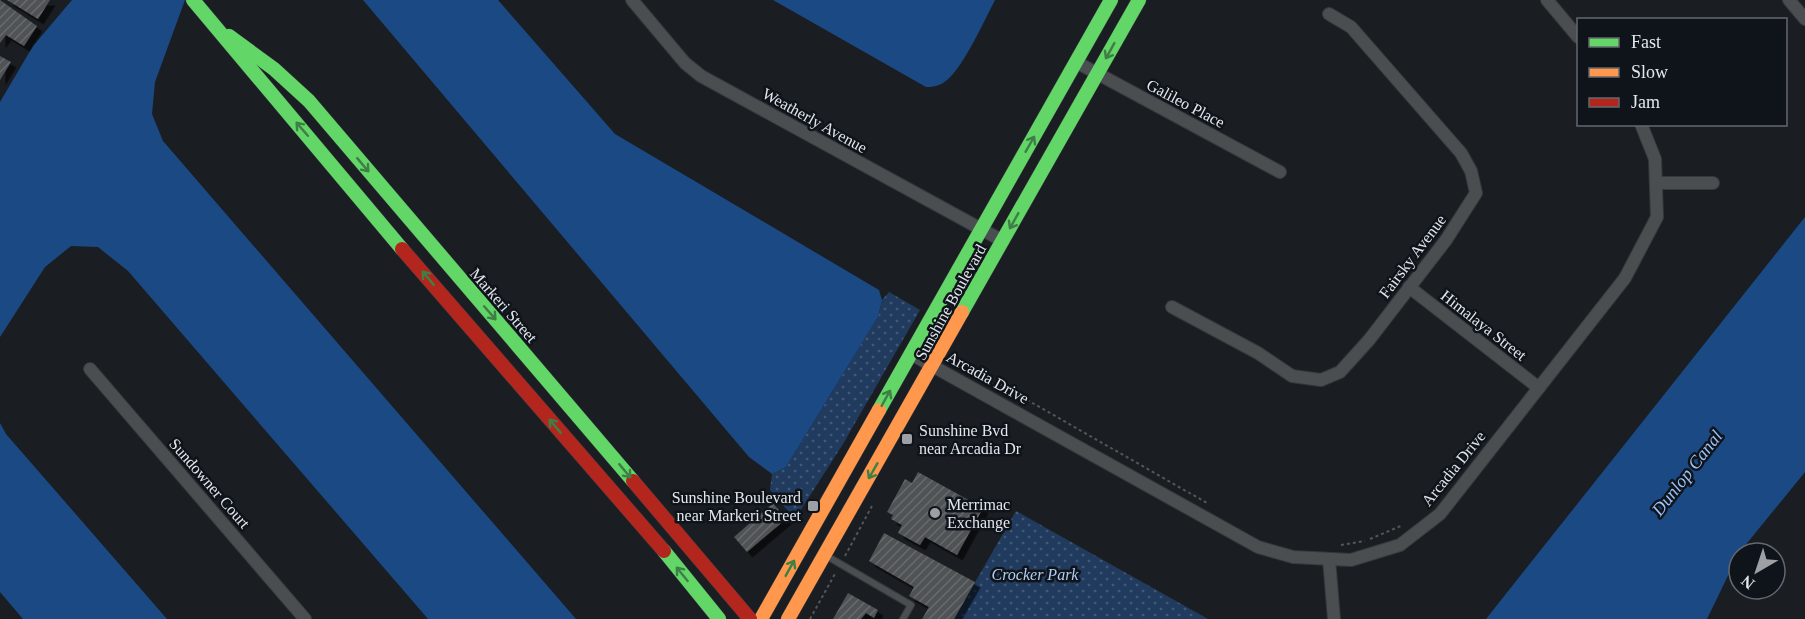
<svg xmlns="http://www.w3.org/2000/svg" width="1805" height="619" font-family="Georgia,serif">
  <defs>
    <pattern id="park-dots" width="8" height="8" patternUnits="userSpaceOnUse" patternTransform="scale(1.5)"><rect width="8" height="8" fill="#213b5f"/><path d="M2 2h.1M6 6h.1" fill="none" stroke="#415776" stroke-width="1.8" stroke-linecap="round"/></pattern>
    <pattern id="building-hatch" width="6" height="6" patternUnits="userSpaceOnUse" patternTransform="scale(1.5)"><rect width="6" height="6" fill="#4f5255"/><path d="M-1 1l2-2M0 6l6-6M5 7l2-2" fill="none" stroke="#686b6e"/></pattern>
    <filter id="shadow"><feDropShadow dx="5.5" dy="5.5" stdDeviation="0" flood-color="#0009"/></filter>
  </defs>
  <rect width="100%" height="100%" fill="#1a1e22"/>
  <!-- park -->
  <g fill="url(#park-dots)">
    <path d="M889,292L920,310L843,444L795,519L770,490L772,474L786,467L878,317L882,300Z"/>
    <path d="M1016,511L1208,619H954Z"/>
  </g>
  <!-- water -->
  <g fill="#1b4984">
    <path d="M72,0H185L155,82L152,114L163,141L576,619H428L128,271L98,247L71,246L45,267L0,337V102L33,46Z"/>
    <path d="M363,0H498L615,134L879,290L882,300L878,317L786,467L772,474L749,457Z"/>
    <path d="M773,0H995C984,21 964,66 947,80C940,86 934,87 926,87Z"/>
    <path d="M1805,217V472L1739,553L1707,619H1486Z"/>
    <path d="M0,423L6,434L167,619H23L0,592Z"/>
  </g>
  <!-- building -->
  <g fill="url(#building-hatch)" filter="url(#shadow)">
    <path d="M0,0L37,26L24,46L6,35L0,43Z"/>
    <path d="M7,0H50L38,19Z"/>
    <path d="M0,56L11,62L0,80Z"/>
    <path d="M918,472L983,508L957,555L925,537L920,545L898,533L902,525L891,519L893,515L887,512L905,479L912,483Z"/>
    <path d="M773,503L786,519L747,552L734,537Z"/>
    <path d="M884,533L975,582L954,619H922L929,607L909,596L914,587L869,561Z"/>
    <path d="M848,593L878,610L874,618L866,613L861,619H833Z"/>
  </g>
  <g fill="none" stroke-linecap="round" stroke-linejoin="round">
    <defs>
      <path id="lane" d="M825,555L911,605L903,619"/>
      <g id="street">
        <path d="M632,0L685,63L701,76L1003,241"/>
        <path d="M1547,0L1578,37"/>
        <path d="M1789,0L1805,19"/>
        <path d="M1076,62L1280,172"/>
        <path d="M1656,183H1713"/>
        <path d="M1409,287L1539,388"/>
        <path d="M1172,307L1258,353L1292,376L1321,380L1340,372L1369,340L1446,240L1476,193L1471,171L1461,153L1351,27L1329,14"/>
        <path d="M911,354L1258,547L1293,557L1351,560L1400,545L1440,514L1625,278L1657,217L1655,159L1641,124"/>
        <path d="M90,369L305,619"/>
        <path d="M1329,559L1334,619"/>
      </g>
      <g id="fast">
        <path d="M193,0L402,249"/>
        <path d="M229,36L274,69L309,101L633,481"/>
        <path d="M962,312L1139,0"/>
        <path d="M879,410L1111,0"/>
        <path d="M664,551L719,619"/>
      </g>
      <g id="slow">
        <path d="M761,619L879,410"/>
        <path d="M788,619L962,312"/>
      </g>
      <g id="jam">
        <path d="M402,249L664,551"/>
        <path d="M633,481L750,619"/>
      </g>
    </defs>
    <!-- lane casing -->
    <use href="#lane" stroke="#36383c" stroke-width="8"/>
    <!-- street casing -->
    <use href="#street" stroke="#36383c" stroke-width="14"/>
    <!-- fast casing -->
    <use href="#fast" stroke="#36383c" stroke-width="15"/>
    <!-- slow casing -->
    <use href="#slow" stroke="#36383c" stroke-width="15"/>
    <!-- jam casing -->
    <use href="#jam" stroke="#36383c" stroke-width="15"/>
    <!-- path -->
    <g stroke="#545658" stroke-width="2" stroke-dasharray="3 3" stroke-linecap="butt">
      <path d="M954,358L1207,503"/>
      <path d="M1370,539L1403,525"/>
      <path d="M1341,545L1365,541"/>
      <path d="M845,556L872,506"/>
      <path d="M810,619L836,572"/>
    </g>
    <!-- lane -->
    <use href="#lane" stroke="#4b4e51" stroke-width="6"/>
    <!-- street -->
    <use href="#street" stroke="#4b4e51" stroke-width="12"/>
    <!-- fast -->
    <use href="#fast" stroke="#63d668" stroke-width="14"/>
    <!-- slow -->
    <use href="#slow" stroke="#ff974d" stroke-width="14"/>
    <!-- jam -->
    <use href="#jam" stroke="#b3261e" stroke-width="14"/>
  </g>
  <!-- one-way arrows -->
  <defs><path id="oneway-shaft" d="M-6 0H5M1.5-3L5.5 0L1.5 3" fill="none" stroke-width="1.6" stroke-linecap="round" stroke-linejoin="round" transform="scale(1.5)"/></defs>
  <g stroke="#3d7f45">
    <use href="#oneway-shaft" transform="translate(1110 51) rotate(119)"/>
    <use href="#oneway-shaft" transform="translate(302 129) rotate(-131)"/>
    <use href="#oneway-shaft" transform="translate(1030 144) rotate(-60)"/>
    <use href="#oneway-shaft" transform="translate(363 165) rotate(50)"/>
    <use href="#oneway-shaft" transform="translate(1014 221) rotate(119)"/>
    <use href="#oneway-shaft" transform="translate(428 278) rotate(-130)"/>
    <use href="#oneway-shaft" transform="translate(490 313) rotate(49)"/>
    <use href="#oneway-shaft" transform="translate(886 398) rotate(-61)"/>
    <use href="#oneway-shaft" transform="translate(555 426) rotate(-130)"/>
    <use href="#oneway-shaft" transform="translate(625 471) rotate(50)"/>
    <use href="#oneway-shaft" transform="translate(873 471) rotate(120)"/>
    <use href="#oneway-shaft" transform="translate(790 568) rotate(-61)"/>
    <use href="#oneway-shaft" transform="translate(682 574) rotate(-129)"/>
  </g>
  <!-- markers -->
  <g fill="#9da1a5" stroke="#0f141b" stroke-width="2">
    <rect x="901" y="433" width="12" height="12" rx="3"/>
    <rect x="807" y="500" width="12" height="12" rx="3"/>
    <circle cx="935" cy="513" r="6"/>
  </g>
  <g text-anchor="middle" stroke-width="5" stroke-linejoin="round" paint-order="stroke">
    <!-- street labels -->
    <g font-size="16" fill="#e3e7ec" stroke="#0f141b">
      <text transform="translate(1186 103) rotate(28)" y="6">Galileo Place</text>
      <text transform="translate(815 120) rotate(29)" y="6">Weatherly Avenue</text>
      <text transform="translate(1412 256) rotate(-53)" y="6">Fairsky Avenue</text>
      <text transform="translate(950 302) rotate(-61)" y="6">Sunshine Boulevard</text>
      <text transform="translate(504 305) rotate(49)" y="6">Markeri Street</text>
      <text transform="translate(1484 325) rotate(38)" y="6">Himalaya Street</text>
      <text transform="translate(988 377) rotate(29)" y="6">Arcadia Drive</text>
      <text transform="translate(1453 468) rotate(-51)" y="6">Arcadia Drive</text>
      <text transform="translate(210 483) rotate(49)" y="6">Sundowner Court</text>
    </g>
    <!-- poi labels -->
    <g font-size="16" fill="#e3e7ec" stroke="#0f141b" text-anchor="start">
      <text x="919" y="436">Sunshine Bvd<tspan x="919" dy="18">near Arcadia Dr</tspan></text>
      <text x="801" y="503" text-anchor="end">Sunshine Boulevard<tspan x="801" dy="18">near Markeri Street</tspan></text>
      <text x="947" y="510">Merrimac<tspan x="947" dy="18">Exchange</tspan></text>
    </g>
    <!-- park labels -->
    <g font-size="16" font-style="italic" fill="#b2cdf2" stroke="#0f141b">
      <text x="1035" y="580">Crocker Park</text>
    </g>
    <!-- water labels -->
    <g font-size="18" font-style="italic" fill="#9ac2fa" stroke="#0f141b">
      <text transform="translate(1687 473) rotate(-52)" y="6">Dunlop Canal</text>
    </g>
  </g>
  <!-- legend -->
  <rect x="1577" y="18" width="210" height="108" fill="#0f141b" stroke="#64686f" stroke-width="1.5"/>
  <rect x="1589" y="38" width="30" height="9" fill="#63d668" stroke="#64686f" stroke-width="1.5"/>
  <text x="1631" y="48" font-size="18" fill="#e3e7ec">Fast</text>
  <rect x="1589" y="68" width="30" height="9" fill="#ff974d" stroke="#64686f" stroke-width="1.5"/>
  <text x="1631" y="78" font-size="18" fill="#e3e7ec">Slow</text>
  <rect x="1589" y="98" width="30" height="9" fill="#b3261e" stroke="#64686f" stroke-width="1.5"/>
  <text x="1631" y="108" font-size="18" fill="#e3e7ec">Jam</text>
  <!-- north arrow -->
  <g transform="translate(1757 571) rotate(219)"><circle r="28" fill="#0f141b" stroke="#64686f" stroke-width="1.5"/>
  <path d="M0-4.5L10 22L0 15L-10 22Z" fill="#9da1a5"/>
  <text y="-9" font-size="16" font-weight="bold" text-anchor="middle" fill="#e3e7ec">N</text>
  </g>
</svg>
